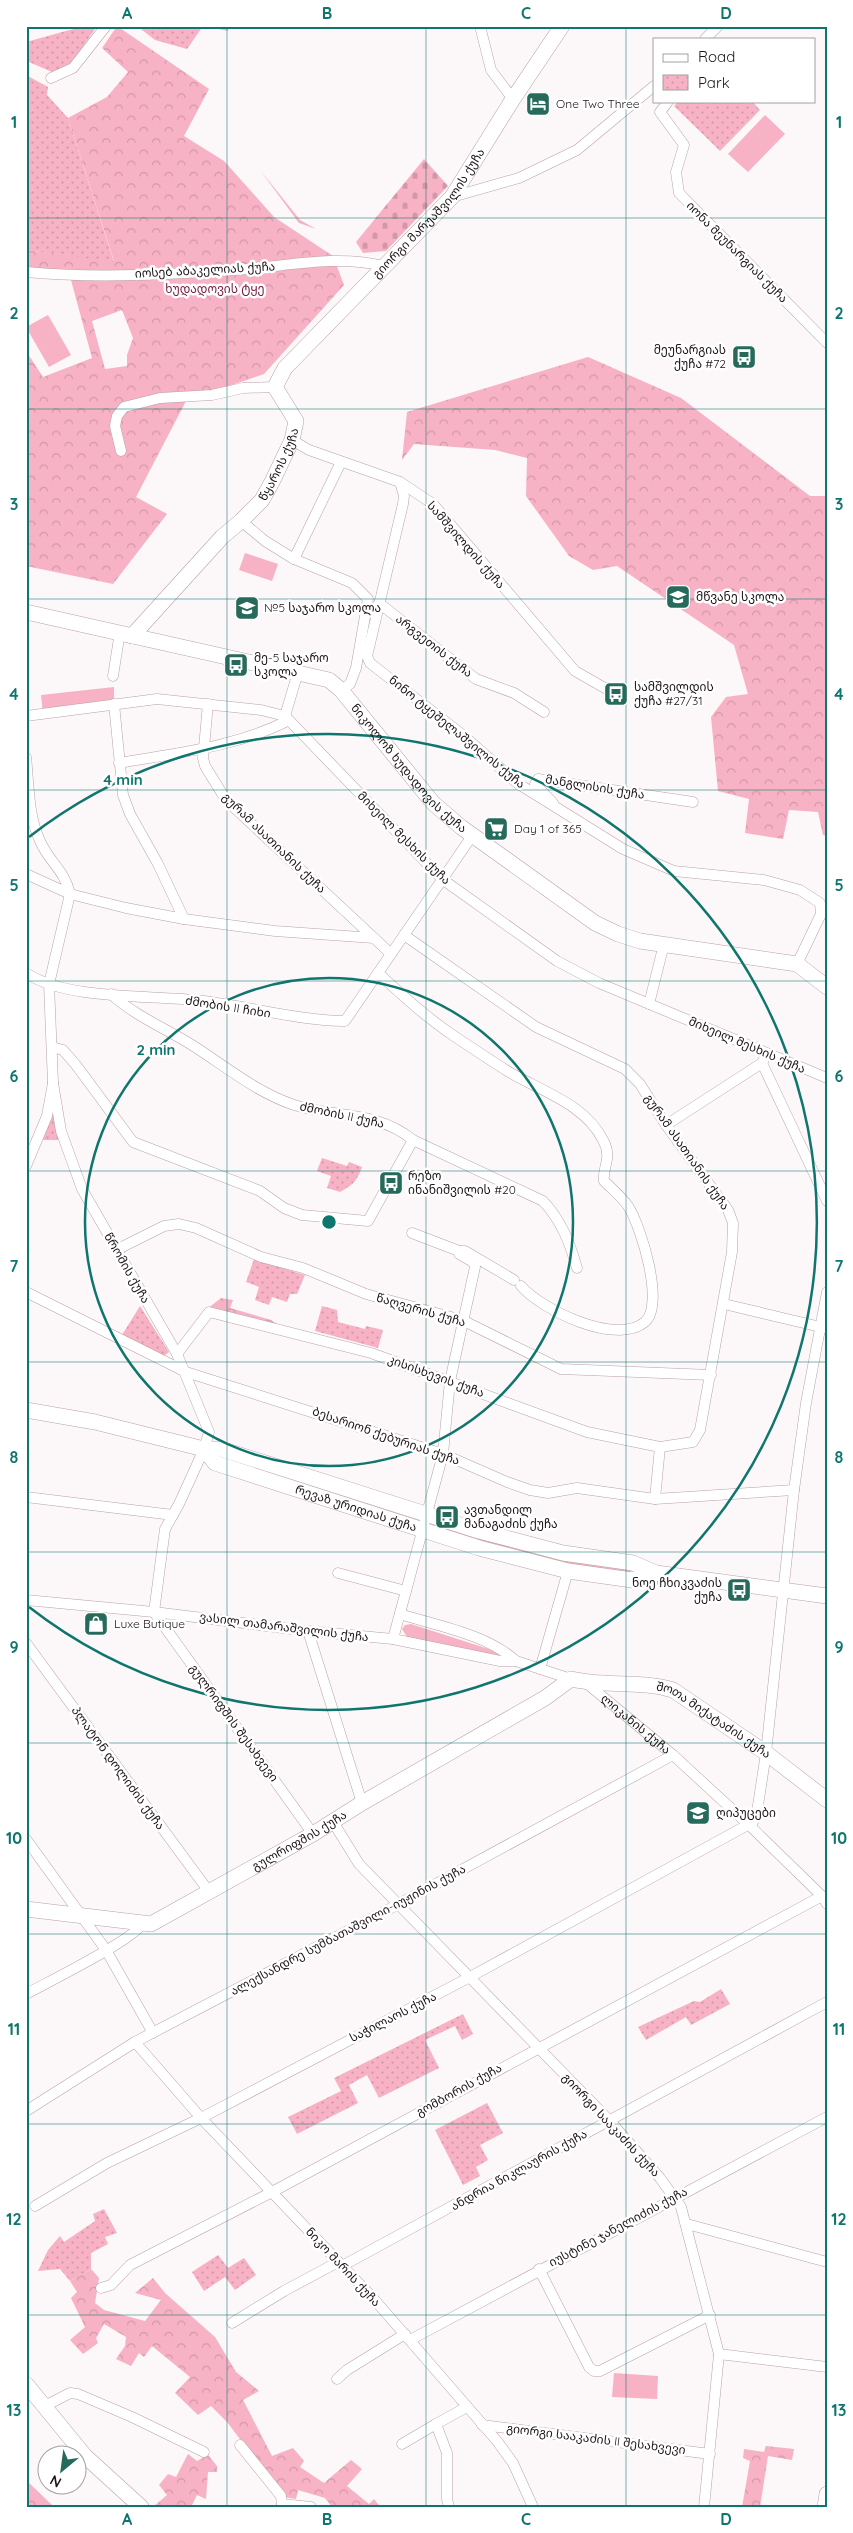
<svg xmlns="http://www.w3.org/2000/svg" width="853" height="2533" font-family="Quicksand,'Noto Sans Georgian',sans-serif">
  <defs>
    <pattern id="forest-crowns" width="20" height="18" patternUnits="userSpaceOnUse" patternTransform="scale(1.25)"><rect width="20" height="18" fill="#f7b2c5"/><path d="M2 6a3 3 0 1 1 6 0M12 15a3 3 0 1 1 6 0" fill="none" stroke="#d398a8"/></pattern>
    <pattern id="cemetery-stones" width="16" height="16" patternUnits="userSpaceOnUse" patternTransform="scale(1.25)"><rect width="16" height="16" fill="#f7b2c5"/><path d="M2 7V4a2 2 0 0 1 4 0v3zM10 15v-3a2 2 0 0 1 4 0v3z" fill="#d398a8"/></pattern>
    <pattern id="park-dots" width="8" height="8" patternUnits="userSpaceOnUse" patternTransform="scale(1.25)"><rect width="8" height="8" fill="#f7b2c5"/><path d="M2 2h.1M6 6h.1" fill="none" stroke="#d398a8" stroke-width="1.8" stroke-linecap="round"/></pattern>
  </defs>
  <rect width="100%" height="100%" fill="#fcf7f9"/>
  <!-- grass -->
  <g fill="#f7b2c5">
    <path d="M765,115L785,134L748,172L728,154Z"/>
    <path d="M260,170L300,220L316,229L299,223Z"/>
    <path d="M48,315L71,355L49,367L26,327Z"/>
    <path d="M245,553L278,564L272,581L239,570Z"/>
    <path d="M114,687V704L43,714L41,695Z"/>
    <path d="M430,1519L631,1566L629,1577L562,1566L427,1528Z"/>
    <path d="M411,1624L501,1653L503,1656L501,1658L495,1657L407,1637L402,1629L405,1625Z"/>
    <path d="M614,2373L658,2376L657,2399L612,2397Z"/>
  </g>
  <!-- forest -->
  <g fill="url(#forest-crowns)" fill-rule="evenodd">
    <path d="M117,26L209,89L184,136L224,161L274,217L333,256L344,285L264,374L186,401L136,497L167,514L113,584L26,566V351L43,377L92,358L71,280L26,276V250L114,261L68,118L107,97L128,72L102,48ZM122,310L133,338L127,355V366L105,369L92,321Z"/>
    <path d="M588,357L681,398L810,496H827V836L823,835L818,812L789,810L783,839L745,833L749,799L718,791L711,717L726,697L748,694L734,645L617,566L593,570L569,556L526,496L527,458L495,450L414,444L402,460L407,412Z"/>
    <path d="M221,1298L233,1300L230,1308L271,1320L280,1326L202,1313Z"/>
    <path d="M91,2269L99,2278L95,2303L104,2310L145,2321L161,2300L135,2293L153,2278L165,2293L215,2337L236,2372L259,2391L243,2400L272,2456L293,2448L304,2461L300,2467L324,2483L351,2460L362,2469L347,2486L369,2504L374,2499L380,2507H332L325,2498L298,2490L296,2499L284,2497L227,2422L211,2406L198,2415L175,2393L190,2377L152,2346L144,2357L139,2353L131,2366L116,2359L125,2346L126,2337L104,2324L96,2338L98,2343L83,2354L70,2340L85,2327L71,2298L77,2292L70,2281Z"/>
    <path d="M766,2446L794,2449L792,2460L768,2456L760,2507H742L750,2461L743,2458L744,2449L764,2452Z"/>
    <path d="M188,2454L197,2461L208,2455L217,2466V2472H208L206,2499L197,2495L191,2507H153L167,2495L159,2485L168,2474L176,2477Z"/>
    <path d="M26,2480L54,2507H26Z"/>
  </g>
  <!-- cemetery -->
  <path fill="url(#cemetery-stones)" d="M424,159L448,186L386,251L363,253L356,242Z"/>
  <!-- park -->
  <g fill="url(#park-dots)">
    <path d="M84,26H97L71,64L52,72L29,62L26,42Z"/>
    <path d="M137,26H229L228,31L203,26L187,49L155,40Z"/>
    <path d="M26,75L48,87L47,95L68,118L114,262L26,250Z"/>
    <path d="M679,101H752L760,110L720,151L674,106Z"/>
    <path d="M54,1102L60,1140H43Z"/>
    <path d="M322,1158L347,1166L349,1162L362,1167C357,1181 353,1185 340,1192L327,1188L331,1176L317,1171Z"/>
    <path d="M254,1259L305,1275L297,1294H290L287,1302L272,1297L269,1305L255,1300L259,1287L246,1282Z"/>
    <path d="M140,1306L169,1352L164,1356L122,1335Z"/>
    <path d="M322,1306L337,1310L338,1322L365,1329L366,1326L383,1330L378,1348L315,1331Z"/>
    <path d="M721,1989L730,2004L691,2025L686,2017L646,2040L638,2027L694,2001L700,2002Z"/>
    <path d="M463,2014L473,2034L462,2040L455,2026L425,2040L439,2068L379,2098L367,2075L349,2085L358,2103L297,2134L288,2117L341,2091L334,2078Z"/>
    <path d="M487,2103L503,2133L480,2145L488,2160L476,2167L480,2176L463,2185L435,2130Z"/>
    <path d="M104,2209L117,2233L105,2237L108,2244L91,2253V2269L70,2281L60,2269L38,2271L48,2250L60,2236L64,2242L95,2221L93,2214Z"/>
    <path d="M218,2255L228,2268L244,2258L256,2275L235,2290L225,2277L204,2291L192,2272Z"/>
  </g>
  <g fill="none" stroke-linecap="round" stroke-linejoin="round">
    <defs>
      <g id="street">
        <path d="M480,26L491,70L513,99"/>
        <path d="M705,39L718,26"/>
        <path d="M51,78L73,68L106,26"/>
        <path d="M665,101L667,103L660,112L684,145L676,172L679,193L827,343"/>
        <path d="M452,197L519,178L577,150L654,86"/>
        <path d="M26,272C99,279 175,274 247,269C293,265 338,255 384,266"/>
        <path d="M292,440L309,450L400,482L433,504L575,671L610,691"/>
        <path d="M121,451L115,426L117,416L124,407L160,398L212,395L243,388L275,387"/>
        <path d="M400,482L404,496L403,504L367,656L370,663L464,736L517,783L623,849L674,871L764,880L800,890L820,903L821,914L797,964"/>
        <path d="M241,521L265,541L294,559L352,583L368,599L356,668L350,684L341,690"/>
        <path d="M294,559L341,462"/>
        <path d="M379,603L476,679L514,693L544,712"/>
        <path d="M113,676L120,632"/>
        <path d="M114,704L123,795L130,814L158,864L184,919"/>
        <path d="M208,704L203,758L205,766L226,800L374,938"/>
        <path d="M26,716L157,699L261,710L285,716L442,879L557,961L599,983L827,1078"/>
        <path d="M285,716L298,672"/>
        <path d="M26,757C29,785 28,815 40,841C49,862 64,869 70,894L49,984L53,1083L47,1116L26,1166"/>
        <path d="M119,763C176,753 237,747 289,720"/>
        <path d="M553,803L535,784L538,779L693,802"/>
        <path d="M26,874L70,894L126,908L184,919L275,931L374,938L391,954"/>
        <path d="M26,973C67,1000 146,995 194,1000C246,1005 292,1020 345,1021L472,836"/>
        <path d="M378,973C402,995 427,1018 454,1036C472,1048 490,1060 509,1072C541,1091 585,1104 603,1140C613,1158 602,1167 604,1181C612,1189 622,1197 628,1206C641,1226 665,1304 645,1322C616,1346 542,1310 521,1286"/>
        <path d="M111,994C135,1016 165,1028 192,1045C225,1066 256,1092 294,1105C336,1118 376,1110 413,1140L543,1201C561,1220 570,1243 577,1268"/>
        <path d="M649,1004L664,944"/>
        <path d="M52,1047L63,1050L76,1065L133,1142L260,1191L284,1208L302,1215L368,1221L413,1140"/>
        <path d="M762,1063L827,1201"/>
        <path d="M53,1083L61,1131L82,1189L177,1354L209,1432L204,1449L179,1504L165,1529L154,1612L313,1834"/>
        <path d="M666,1125L762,1063L764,1059"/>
        <path d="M412,1233L459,1251"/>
        <path d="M116,1250L164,1226L179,1224L196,1228L261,1257L303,1268L366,1294L462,1320L561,1369L711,1375"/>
        <path d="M26,1292L186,1372L443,1454L507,1482L530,1490L548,1493L577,1488L655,1499L794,1490"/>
        <path d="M724,1304L825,1328"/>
        <path d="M177,1354L209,1312L371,1353L587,1432L660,1447L693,1442L700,1430L732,1252L733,1223L728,1210L666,1125L640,1084L625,1069L536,1027L404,935"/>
        <path d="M26,1497L173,1515"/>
        <path d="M655,1499L660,1447"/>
        <path d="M338,1573L406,1591"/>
        <path d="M26,1600L154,1612L308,1631L393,1639L500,1661H516L571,1679"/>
        <path d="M400,1614C438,1626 486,1634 516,1661"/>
        <path d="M308,1631L362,1803"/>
        <path d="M393,1639L443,1454L450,1381L475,1267L473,1262L459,1254V1251H465L514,1280"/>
        <path d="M26,1643L210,1893"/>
        <path d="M540,1669L568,1571"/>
        <path id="s1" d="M585,1682L673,1755L749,1825L822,1896L827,1904"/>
        <path d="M333,1822L359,1864L609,2120L660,2178L681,2207L719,2354L704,2507"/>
        <path d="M26,1839L106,1950L153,2033"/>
        <path d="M26,1994C46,1983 133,1940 141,1925"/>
        <path d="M135,2042L201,2118L373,2298L497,2441L513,2463L533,2507"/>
        <path d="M26,2111L135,2042L397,1905L673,1755"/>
        <path d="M35,2206L107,2163L201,2118L470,1977L753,1822L757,1812L766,1753L794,1490L806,1403L827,1292"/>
        <path d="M687,2224L827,2262"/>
        <path d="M342,2266L827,2002"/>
        <path d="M539,2269L589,2367L594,2371H600L710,2315"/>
        <path d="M101,2288L111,2285L130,2265L272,2192L822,1896"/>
        <path d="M232,2323L284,2291L338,2262"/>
        <path d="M410,2340L827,2117"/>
        <path d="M719,2354L827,2367"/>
        <path d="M337,2379L347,2370L405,2334"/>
        <path d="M45,2406L70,2393L78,2394L132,2417L204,2452"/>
        <path d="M482,2425L710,2454"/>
        <path d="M402,2444L436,2424"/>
        <path d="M240,2445L281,2496L282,2507"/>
        <path d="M282,2504L311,2507"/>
        <path d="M449,2507L447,2499V2453L436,2424L467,2407"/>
      </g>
      <g id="secondary">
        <path id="s2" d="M26,612L329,680L341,690L433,803L461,827L595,923L618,934L640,941L797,964L827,987"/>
        <path id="s3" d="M132,636L222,537L241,521L262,500L272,482L292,440L296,421L275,387L285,368L452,197L513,99L562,26"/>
        <path d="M26,1410L95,1422L204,1449H221L479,1531L563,1553L633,1563L656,1573L827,1596"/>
        <path id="s4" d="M204,1449L215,1463L479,1548L568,1571L632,1580L656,1573"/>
        <path id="s5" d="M26,1909L151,1924L313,1834L362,1803L545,1698L571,1679C604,1687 640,1680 673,1690L766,1753L827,1800"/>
        <path d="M26,2384L85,2456L141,2507"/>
        <path d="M825,2507L827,2494"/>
      </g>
    </defs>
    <!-- street casing -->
    <use href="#street" stroke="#b8a2a8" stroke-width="11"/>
    <!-- secondary casing -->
    <use href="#secondary" stroke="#b8a2a8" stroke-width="16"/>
    <!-- street -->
    <use href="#street" stroke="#fff" stroke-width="10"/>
    <!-- secondary -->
    <use href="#secondary" stroke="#fff" stroke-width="15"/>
  </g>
  <!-- grid -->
  <path fill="none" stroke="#0f766e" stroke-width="1" stroke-opacity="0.55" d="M227,26V2507M426,26V2507M626,26V2507M26,218H827M26,409H827M26,599H827M26,790H827M26,981H827M26,1171H827M26,1362H827M26,1552H827M26,1743H827M26,1934H827M26,2124H827M26,2315H827"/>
  <!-- distance rings -->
  <g fill="none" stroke="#0f766e" stroke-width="2.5">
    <circle cx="329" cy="1222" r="244"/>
    <path d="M29 837A488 488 0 1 1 29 1607"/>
  </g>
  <!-- icons -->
  <defs>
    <symbol id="hotel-square" viewBox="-11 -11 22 22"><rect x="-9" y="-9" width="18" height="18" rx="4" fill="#266a5c" stroke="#fff"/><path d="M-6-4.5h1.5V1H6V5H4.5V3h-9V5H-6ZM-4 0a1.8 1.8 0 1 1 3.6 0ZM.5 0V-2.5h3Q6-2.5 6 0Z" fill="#fff"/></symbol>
    <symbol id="bus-square" viewBox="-11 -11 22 22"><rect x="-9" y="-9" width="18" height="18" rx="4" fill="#266a5c" stroke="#fff"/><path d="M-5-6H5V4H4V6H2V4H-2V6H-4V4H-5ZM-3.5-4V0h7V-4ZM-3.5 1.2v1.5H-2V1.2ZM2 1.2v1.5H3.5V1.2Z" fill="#fff"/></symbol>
    <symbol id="school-square" viewBox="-11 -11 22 22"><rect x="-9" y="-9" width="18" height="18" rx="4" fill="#266a5c" stroke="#fff"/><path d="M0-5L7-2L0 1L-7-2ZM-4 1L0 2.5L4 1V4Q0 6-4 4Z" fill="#fff"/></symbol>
    <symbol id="supermarket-square" viewBox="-11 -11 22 22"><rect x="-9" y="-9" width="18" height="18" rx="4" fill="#266a5c" stroke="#fff"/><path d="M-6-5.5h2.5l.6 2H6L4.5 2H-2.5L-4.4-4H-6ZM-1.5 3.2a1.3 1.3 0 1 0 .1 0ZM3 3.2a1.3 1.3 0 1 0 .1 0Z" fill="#fff"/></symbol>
    <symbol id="shop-square" viewBox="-11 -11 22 22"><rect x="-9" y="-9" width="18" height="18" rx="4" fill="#266a5c" stroke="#fff"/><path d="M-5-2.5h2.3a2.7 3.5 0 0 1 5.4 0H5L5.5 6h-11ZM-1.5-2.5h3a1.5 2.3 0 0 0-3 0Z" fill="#fff"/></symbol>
  </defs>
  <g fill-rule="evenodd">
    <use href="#hotel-square" x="524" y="90" width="28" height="28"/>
    <use href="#bus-square" x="730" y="343" width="28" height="28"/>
    <use href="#school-square" x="664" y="583" width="28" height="28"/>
    <use href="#school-square" x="233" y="594" width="28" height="28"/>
    <use href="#bus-square" x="222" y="651" width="28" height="28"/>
    <use href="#bus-square" x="602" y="680" width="28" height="28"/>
    <use href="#supermarket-square" x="482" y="815" width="28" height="28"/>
    <use href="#bus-square" x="377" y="1169" width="28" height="28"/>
    <use href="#bus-square" x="433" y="1503" width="28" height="28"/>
    <use href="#bus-square" x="725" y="1576" width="28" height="28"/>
    <use href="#shop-square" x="82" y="1610" width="28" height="28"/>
    <use href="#school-square" x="684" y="1799" width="28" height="28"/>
  </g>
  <g text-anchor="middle" stroke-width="5" stroke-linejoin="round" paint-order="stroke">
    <!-- poi labels -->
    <g font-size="12" fill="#1c1417" stroke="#fff" text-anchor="start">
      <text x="556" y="108">One Two Three</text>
      <text x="726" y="354" text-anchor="end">მეუნარგიას<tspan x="726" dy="14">ქუჩა #72</tspan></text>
      <text x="696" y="601">მწვანე სკოლა</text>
      <text x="264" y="612">№5 საჯარო სკოლა</text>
      <text x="254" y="662">მე-5 საჯარო<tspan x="254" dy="14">სკოლა</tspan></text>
      <text x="634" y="691">სამშვილდის<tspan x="634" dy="14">ქუჩა #27/31</tspan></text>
      <text x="514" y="833">Day 1 of 365</text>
      <text x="408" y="1180">რეზო<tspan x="408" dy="14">ინანიშვილის #20</tspan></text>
      <text x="464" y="1514">ავთანდილ<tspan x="464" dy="14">მანაგაძის ქუჩა</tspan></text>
      <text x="722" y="1587" text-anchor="end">ნოე ჩხიკვაძის<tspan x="722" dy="14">ქუჩა</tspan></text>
      <text x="114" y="1628">Luxe Butique</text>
      <text x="716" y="1817">ღიპუცები</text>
    </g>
    <!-- street labels -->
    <g font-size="12" fill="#1c1417" stroke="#fff">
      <text dy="4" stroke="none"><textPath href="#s3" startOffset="548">გიორგი მარუაშვილის ქუჩა</textPath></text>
      <text transform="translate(737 252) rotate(45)" y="4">იონა მეუნარგიას ქუჩა</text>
      <text transform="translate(205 270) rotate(-3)" y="4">იოსებ აბაკელიას ქუჩა</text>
      <text dy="4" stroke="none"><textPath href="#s3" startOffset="228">წყაროს ქუჩა</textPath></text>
      <text transform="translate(466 545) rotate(49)" y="4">სამშვილდის ქუჩა</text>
      <text transform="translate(434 646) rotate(38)" y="4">არგვეთის ქუჩა</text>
      <text transform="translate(457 732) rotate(39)" y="4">ნინო ტყეშელაშვილის ქუჩა</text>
      <text dy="4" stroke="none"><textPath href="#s2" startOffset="430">ნიკოლოზ ხუდადოვის ქუჩა</textPath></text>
      <text transform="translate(595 787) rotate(9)" y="4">მანგლისის ქუჩა</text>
      <text transform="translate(404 838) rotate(45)" y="4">მიხეილ მესხის ქუჩა</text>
      <text transform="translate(274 843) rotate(44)" y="4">გურამ ასათიანის ქუჩა</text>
      <text transform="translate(228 1007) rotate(9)" y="4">ძმობის II ჩიხი</text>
      <text transform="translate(747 1045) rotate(23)" y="4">მიხეილ მესხის ქუჩა</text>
      <text transform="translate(342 1115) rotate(12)" y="4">ძმობის II ქუჩა</text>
      <text transform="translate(687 1152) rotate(55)" y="4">გურამ ასათიანის ქუჩა</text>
      <text transform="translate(127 1268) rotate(60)" y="4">წრომის ქუჩა</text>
      <text transform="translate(421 1310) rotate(16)" y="4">წაღვერის ქუჩა</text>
      <text transform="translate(436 1376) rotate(20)" y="4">კისისხევის ქუჩა</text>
      <text transform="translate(386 1436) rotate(19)" y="4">ბესარიონ ქებურიას ქუჩა</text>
      <text dy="4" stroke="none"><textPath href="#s4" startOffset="166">რევაზ ურიდიას ქუჩა</textPath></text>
      <text transform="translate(284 1627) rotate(7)" y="4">ვასილ თამარაშვილის ქუჩა</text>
      <text dy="4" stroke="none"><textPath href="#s5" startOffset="765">შოთა მიქატაძის ქუჩა</textPath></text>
      <text transform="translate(234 1723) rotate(54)" y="4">გულრიფშის შესახვევი</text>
      <text dy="4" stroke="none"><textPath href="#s1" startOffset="66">ლიკანის ქუჩა</textPath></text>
      <text transform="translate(118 1768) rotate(54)" y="4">პლატონ დოლიძის ქუჩა</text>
      <text dy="4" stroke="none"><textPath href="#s5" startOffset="296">გულრიფშის ქუჩა</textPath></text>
      <text transform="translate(348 1930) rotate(-28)" y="4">ალექსანდრე სუმბათაშვილი-იუჟინის ქუჩა</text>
      <text transform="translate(393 2017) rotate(-27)" y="4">საჭილაოს ქუჩა</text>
      <text transform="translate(459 2090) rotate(-29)" y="4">გომბორის ქუჩა</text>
      <text transform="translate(611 2125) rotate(47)" y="4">გიორგი სააკაძის ქუჩა</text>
      <text transform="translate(519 2170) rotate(-29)" y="4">ანდრია წიკლაურის ქუჩა</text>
      <text transform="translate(618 2227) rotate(-28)" y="4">იუსტინე ჯანელიძის ქუჩა</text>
      <text transform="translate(343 2267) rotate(47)" y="4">ნიკო მარის ქუჩა</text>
      <text transform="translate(596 2439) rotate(7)" y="4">გიორგი სააკაძის II შესახვევი</text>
    </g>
    <!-- park labels -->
    <g font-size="12" fill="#75193e" stroke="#fff">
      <text x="215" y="293">ხუდადოვის ტყე</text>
    </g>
  </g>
  <circle cx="329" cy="1222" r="8" fill="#0f766e" stroke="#fff" stroke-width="2.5"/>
  <g font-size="15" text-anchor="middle" font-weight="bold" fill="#0f766e" stroke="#fff" stroke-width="5" stroke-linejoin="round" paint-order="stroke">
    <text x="123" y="785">4 min</text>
    <text x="156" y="1055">2 min</text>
  </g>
  <!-- border -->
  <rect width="853" height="2533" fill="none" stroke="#ffffff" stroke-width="55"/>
  <!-- legend -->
  <rect x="653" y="38" width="162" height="65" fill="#ffffff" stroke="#a4a1a2"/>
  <rect x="663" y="54" width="25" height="8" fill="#ffffff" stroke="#a4a1a2"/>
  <text x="698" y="62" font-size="15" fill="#1c1417">Road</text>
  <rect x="663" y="75" width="25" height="15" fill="url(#park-dots)" stroke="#a4a1a2"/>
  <text x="698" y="88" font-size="15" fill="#1c1417">Park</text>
  <!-- north arrow -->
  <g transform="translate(62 2470) rotate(209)"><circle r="24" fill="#ffffff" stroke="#a4a1a2"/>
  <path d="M0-4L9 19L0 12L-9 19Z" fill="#266a5c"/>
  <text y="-8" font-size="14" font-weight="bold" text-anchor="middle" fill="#1c1417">N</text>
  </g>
  <rect x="28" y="28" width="798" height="2478" fill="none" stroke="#0f766e" stroke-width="2"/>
  <g font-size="16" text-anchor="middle" font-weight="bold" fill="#0f766e">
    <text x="127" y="19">A</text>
    <text x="327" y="19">B</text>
    <text x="526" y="19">C</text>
    <text x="726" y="19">D</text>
    <text x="14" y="128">1</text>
    <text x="839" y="128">1</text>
    <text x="14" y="319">2</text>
    <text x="839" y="319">2</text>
    <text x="14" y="510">3</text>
    <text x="839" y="510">3</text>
    <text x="14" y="700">4</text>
    <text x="839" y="700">4</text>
    <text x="14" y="891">5</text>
    <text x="839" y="891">5</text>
    <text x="14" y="1082">6</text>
    <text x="839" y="1082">6</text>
    <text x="14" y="1272">7</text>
    <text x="839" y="1272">7</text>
    <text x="14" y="1463">8</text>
    <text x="839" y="1463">8</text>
    <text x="14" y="1653">9</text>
    <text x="839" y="1653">9</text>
    <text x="14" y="1844">10</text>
    <text x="839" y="1844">10</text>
    <text x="14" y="2035">11</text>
    <text x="839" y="2035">11</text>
    <text x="14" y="2225">12</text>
    <text x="839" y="2225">12</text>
    <text x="14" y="2416">13</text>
    <text x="839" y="2416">13</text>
    <text x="127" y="2525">A</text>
    <text x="327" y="2525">B</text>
    <text x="526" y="2525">C</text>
    <text x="726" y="2525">D</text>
  </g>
</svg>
